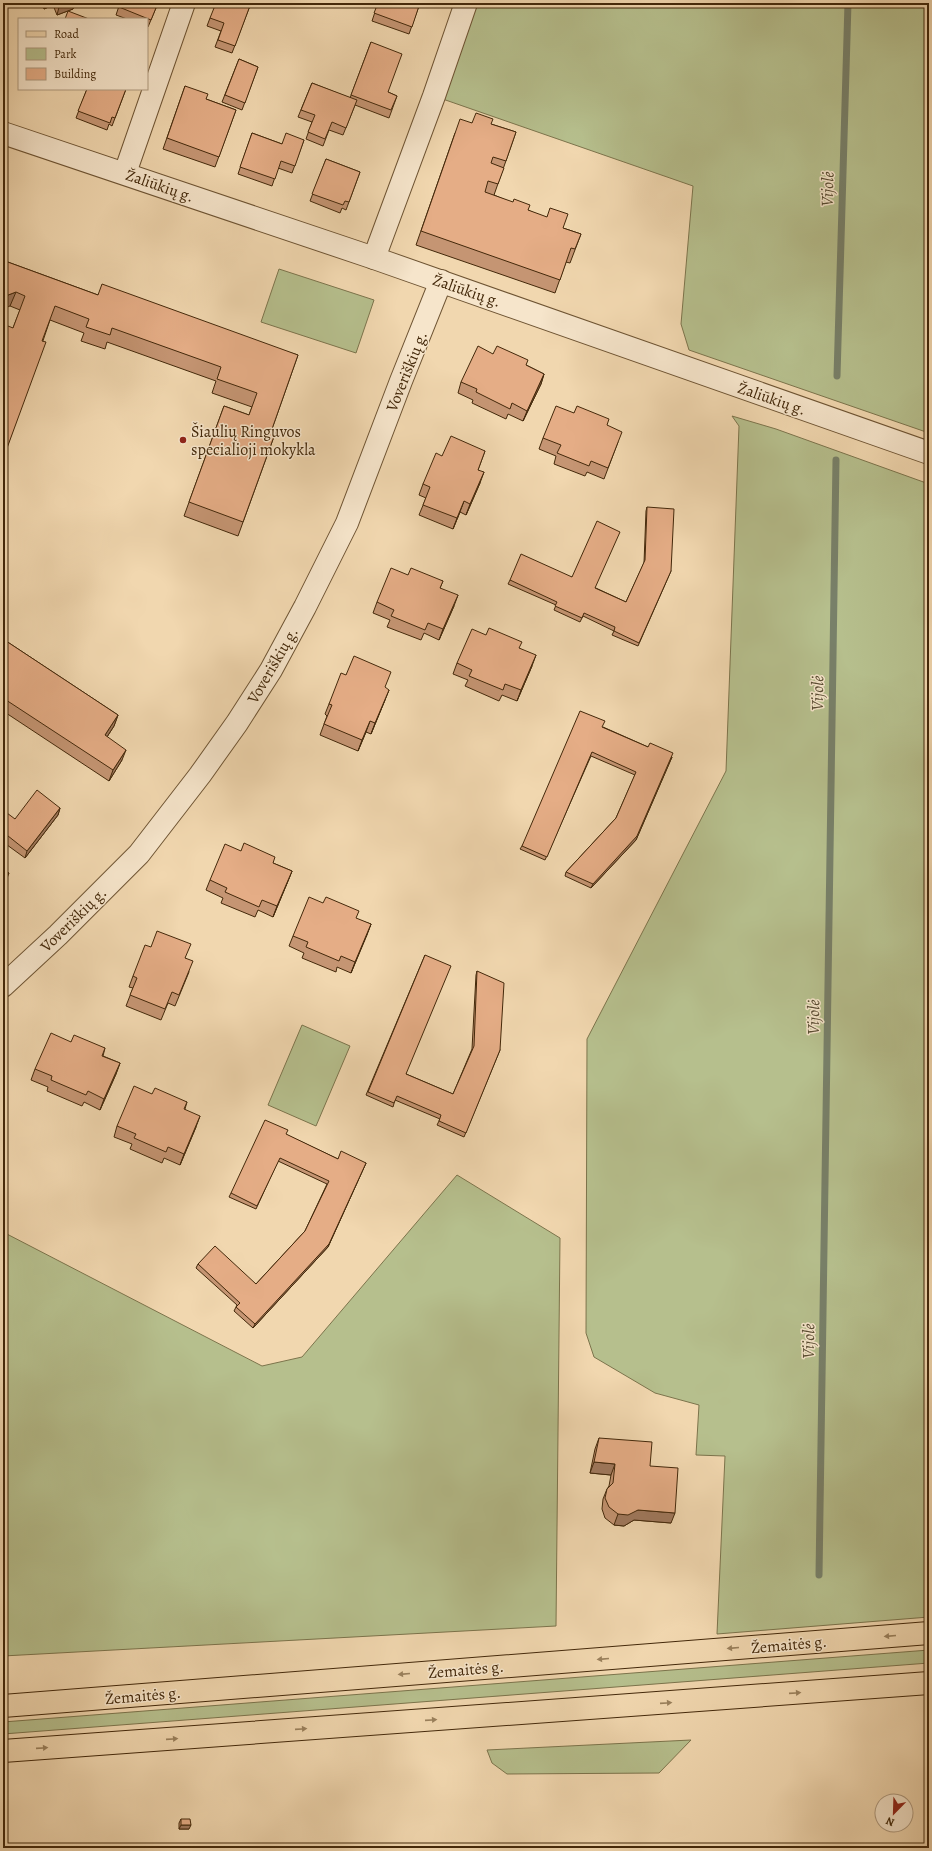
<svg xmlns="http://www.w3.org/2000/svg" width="932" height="1851" font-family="Alegreya,serif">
  <rect width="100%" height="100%" fill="#f1d7af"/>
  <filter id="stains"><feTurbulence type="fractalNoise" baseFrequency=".005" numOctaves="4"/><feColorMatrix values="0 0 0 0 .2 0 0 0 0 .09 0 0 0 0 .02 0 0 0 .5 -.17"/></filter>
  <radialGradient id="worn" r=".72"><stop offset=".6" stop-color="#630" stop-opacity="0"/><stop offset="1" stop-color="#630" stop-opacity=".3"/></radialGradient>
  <!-- green -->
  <g fill="#b6bf8d" stroke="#7c744c">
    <path d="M466,3H929V433L689,350L681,324L693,186L434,96Z"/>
    <path d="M279,269L374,300L356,353L261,322Z"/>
    <path d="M732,416L776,429L929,484V1617L717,1634L725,1456L696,1455L699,1405L655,1393L594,1357L586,1333L587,1039L726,771L739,426Z"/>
    <path d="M302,1025L350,1046L316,1126L268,1105Z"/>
    <path d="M457,1175L560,1238L556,1626L3,1656V1232L262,1366L302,1357Z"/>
    <path d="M929,1650V1663L3,1734V1722Z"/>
    <path d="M691,1740L659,1773L507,1774L492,1763L487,1750Z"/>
  </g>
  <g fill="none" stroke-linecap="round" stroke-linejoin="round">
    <!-- stream -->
    <g stroke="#788069" stroke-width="7">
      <path d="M837,376L848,3"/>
      <path d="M819,1575L836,460"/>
    </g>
    <defs>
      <g id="minor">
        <path d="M3,133L374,258L929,453"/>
        <path d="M125,173L184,3"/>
        <path d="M374,258L434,96L466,3"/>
        <path d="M3,986L58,935L139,854L200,775L237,723L271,670L305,607L347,523L401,381L441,281"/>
      </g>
      <g id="major">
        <path d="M3,1706L929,1633"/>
        <path d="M3,1751L929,1683"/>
      </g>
    </defs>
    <!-- minor casing -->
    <use href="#minor" stroke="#6e5433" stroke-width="24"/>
    <!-- major casing -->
    <use href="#major" stroke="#43280a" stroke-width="24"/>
    <!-- minor -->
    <use href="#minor" stroke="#f6e5cb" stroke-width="22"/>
    <!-- major -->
    <use href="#major" stroke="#f1d7af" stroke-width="22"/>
  </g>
  <!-- wall -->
  <g fill="#c59573" stroke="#43280a">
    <path d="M42,3H75L73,9L57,15L53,5L44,9Z"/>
    <path d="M120,3H158L148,27H147V19H127L116,15Z"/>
    <path d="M251,3L232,53L215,47L221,31L207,26L210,18Z"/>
    <path d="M378,3H420L409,34L372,21Z"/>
    <path d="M371,42L388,92L397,96L389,118L355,105L343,135L329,130L323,146L306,139L312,122L298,117L312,83L350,98Z"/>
    <path d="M239,59L258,67L242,110L222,102Z"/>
    <path d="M185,86L206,99L236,110L215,167L163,149Z"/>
    <path d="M87,89H126L112,126L109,124L107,130L76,118Z"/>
    <path d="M472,123L491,124L516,132L494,195L528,210L563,228L581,234L570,263L566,262L555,293L416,245L455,133Z"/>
    <path d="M252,133L282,144L304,140L292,173L278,168L272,186L238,174Z"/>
    <path d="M326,159L360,172L346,210L342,208L340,213L310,201Z"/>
    <path d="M5,261L98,295L298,355L272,429L276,431L238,536L184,516L224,406L249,415L252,407L212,393L216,381L107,342L105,349L81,341L84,333L50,320L3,459L13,328L20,310L10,306Z"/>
    <path d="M493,354L526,365L544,374L541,384L523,421L508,414L506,419L472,403L473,400L458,393L461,382Z"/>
    <path d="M574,413L607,425L618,442L604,479L587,472L585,476L554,464L556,456L539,449L543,438Z"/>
    <path d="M485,451L478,470L480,483L466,515L460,512L453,529L419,515L426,498L419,495L423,484L442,456Z"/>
    <path d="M647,507L671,571L638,646L612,635L614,631L583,616L580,622L554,610L556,605L508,584L510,580L572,577L626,602L644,563L646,511Z"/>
    <path d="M408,575L443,581L440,588L454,606L439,640L424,633L421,640L387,627L390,620L373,613L377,602Z"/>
    <path d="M3,639L118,715L114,726L107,737L122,760L109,781L3,711Z"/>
    <path d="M520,648L532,666L517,701L502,695L499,701L465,686L468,680L453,674L457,663Z"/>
    <path d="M346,675L385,688V700L371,734L366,732L358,751L320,735L327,716L325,714L329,704Z"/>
    <path d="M603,727L648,747L672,757L636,840L591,888L565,876L566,872L616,818L635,775L591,756L545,860L520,849L522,846Z"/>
    <path d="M60,808L58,815L25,858L3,842V819H15Z"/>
    <path d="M241,851L273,863L292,871L288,881L273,917L258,910L255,917L221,903L223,898L206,890L210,880Z"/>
    <path d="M356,919L371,924L351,973L337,967L336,972L302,958L304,953L289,946L293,936Z"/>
    <path d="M425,955L406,1074L453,1094L472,1049L476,975L477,971L500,1050L464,1137L437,1125L440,1119L395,1100L393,1107L366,1095Z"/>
    <path d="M186,958L189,972L175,1006L168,1003L161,1020L126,1006L133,988L129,987L133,976Z"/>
    <path d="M71,1042L105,1048L103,1056L120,1063L116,1074L100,1110L84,1102L82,1106L47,1091L48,1087L31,1080L35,1069Z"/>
    <path d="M152,1094L187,1102L185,1109L196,1127L180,1165L164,1158L162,1163L130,1149L132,1144L114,1137L117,1126Z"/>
    <path d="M287,1135L338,1159L366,1163L328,1247L253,1328L234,1311L237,1305L196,1268L198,1264L256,1284L305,1231L327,1184L278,1161L256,1209L229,1197L231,1193Z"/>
    <path d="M599,1438L650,1466L671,1523L634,1520L624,1526L614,1525L605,1518L602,1509L603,1499L607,1489L609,1486L611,1475L590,1473L595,1449Z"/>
    <path d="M181,1819L189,1829H179V1823Z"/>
  </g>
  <!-- shaded-wall -->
  <g fill="#a0795e" stroke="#43280a">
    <path d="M46,3H54L53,5L44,9Z"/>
    <path d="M71,3H75L73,9L57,15L59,7Z"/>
    <path d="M16,292L10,306L3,309V297Z"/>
    <path d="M544,374L541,384L523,421L527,411Z"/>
    <path d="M484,472L480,483L466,515L470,504Z"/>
    <path d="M464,501L460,512L453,529L457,518Z"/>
    <path d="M458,595L454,606L439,640L443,629Z"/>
    <path d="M536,655L532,666L517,701L521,690Z"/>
    <path d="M389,690L385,700L371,734L375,723Z"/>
    <path d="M118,715L114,726L101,746L105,735Z"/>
    <path d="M370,721L366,732L358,751L362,740Z"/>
    <path d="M126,750L122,760L109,781L113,770Z"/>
    <path d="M672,757L636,840L591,888L593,884Z"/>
    <path d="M60,808L58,815L25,858L27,851Z"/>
    <path d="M292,871L288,881L273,917L277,906Z"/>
    <path d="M9,873L6,881L3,884V880Z"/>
    <path d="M371,924L367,935L351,973L355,962Z"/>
    <path d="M120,1063L116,1074L100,1110L104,1099Z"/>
    <path d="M200,1116L196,1127L180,1165L184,1154Z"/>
    <path d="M366,1163L328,1247L253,1328L255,1324Z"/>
    <path d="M594,1462L615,1464L611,1475L590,1473Z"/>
    <path d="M638,1510L675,1513L671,1523L634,1520L624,1526L614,1525L618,1514Z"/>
    <path d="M181,1825H191L189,1829H179Z"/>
  </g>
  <!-- building -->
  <g fill="#e5ad86" stroke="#43280a">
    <path d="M58,3H71L59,7Z"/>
    <path d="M120,3H158L151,20L119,7Z"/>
    <path d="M216,3H251L235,46L218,40L224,23L210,18Z"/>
    <path d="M378,3H420L412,27L374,13Z"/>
    <path d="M68,11L89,19H65Z"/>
    <path d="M371,42L402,54L388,92L397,96L391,110L351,95Z"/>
    <path d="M239,59L258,67L245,103L225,95Z"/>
    <path d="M312,83L357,100L346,128L332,122L325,139L308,132L315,115L301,110Z"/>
    <path d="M185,86L208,94L206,99L236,110L219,157L167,138Z"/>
    <path d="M87,89H126L115,118L112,117L110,123L78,111Z"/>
    <path d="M476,113L493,119L491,124L516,132L506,161L493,157L491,163L504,168L498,184L488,181L485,192L513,202L514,199L530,205L528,210L547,217L550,208L568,214L563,228L581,234L575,249L571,248L560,280L421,231L460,119L472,123Z"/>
    <path d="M252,133L282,144L286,133L304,140L295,166L281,161L275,179L240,167Z"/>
    <path d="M326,159L360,172L349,202L345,201L343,205L312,194Z"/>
    <path d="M3,255L5,261L98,295L102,284L298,355L272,429L276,431L243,522L189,502L224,406L249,415L257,393L217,379L221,367L112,328L110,335L86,327L89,319L55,306L42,341L46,342L3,459V324L13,328L25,296L16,292L3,297Z"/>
    <path d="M478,346L493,354L497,346L528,360L526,365L544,374L527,411L512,403L510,409L476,392L477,389L461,382Z"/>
    <path d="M556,406L574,413L577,406L609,419L607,425L622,432L608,468L591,461L589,466L557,453L561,445L543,438Z"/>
    <path d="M451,436L485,451L478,470L484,472L470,504L464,501L457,518L423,505L430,487L423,484L436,453L442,456Z"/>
    <path d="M647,507L674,509L671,571L639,643L614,631L615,627L584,613L582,618L555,606L557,602L510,580L521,554L572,577L597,521L620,532L595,588L626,602L645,560Z"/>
    <path d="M391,568L408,575L411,568L443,581L440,588L458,595L443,629L428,623L425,630L391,616L394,610L377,602Z"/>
    <path d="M489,628L522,642L519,648L536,655L521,690L505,684L503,690L469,676L472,670L457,663L472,629L486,635Z"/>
    <path d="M3,639L118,715L105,735L126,750L113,770L3,698Z"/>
    <path d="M354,656L391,672L385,687L389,690L375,723L370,721L362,740L324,724L332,705L329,704L341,673L346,675Z"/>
    <path d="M580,711L605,721L602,727L648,747L650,743L673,753L637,836L593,884L566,872L616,818L636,772L592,752L547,857L522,846Z"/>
    <path d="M37,790L60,808L27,851L3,832V819L7,813L15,819Z"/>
    <path d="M244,843L275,857L273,863L292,871L277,906L262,900L259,907L225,892L227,888L210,880L225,844L241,851Z"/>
    <path d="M3,868L9,873L3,880Z"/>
    <path d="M309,897L323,903L326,897L359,911L356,918L371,924L355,962L341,956L339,961L306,947L308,942L293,936Z"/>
    <path d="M157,931L191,944L185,958L193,961L179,995L172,992L165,1009L130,995L137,978L133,976L145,945L151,947Z"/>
    <path d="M425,955L451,966L406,1074L453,1094L474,1046L477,971L504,983L500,1050L466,1133L439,1121L441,1115L397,1096L394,1103L368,1092Z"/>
    <path d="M51,1033L71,1042L74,1035L105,1048L102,1056L120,1063L104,1099L88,1091L86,1095L51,1080L52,1076L35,1069Z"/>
    <path d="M134,1086L152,1094L155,1088L187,1102L184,1109L200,1116L184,1154L168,1147L166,1152L134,1138L136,1134L117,1126Z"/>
    <path d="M3,1118L5,1119L3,1125Z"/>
    <path d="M265,1120L288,1130L286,1134L338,1159L341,1151L366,1163L329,1244L255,1324L236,1307L240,1303L198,1264L215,1246L256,1284L305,1231L329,1181L280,1158L257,1206L231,1193Z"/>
    <path d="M3,1137L7,1138L3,1147Z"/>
    <path d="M599,1438L652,1442L650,1466L678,1468L675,1513L638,1510L628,1515L618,1514L609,1507L605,1498L607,1489L613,1483L615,1464L594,1462Z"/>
    <path d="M181,1819H190L191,1825H181Z"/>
  </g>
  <!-- one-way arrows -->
  <defs><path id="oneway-solid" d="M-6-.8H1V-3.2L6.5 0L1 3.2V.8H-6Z"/></defs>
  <g fill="#9a805c">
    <use href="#oneway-solid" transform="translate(890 1636) rotate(175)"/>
    <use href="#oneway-solid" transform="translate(733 1648) rotate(175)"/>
    <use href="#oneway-solid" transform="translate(603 1659) rotate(175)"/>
    <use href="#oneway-solid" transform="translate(404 1674) rotate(175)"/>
    <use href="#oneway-solid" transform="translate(795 1693) rotate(-4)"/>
    <use href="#oneway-solid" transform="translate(666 1703) rotate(-4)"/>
    <use href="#oneway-solid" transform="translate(431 1720) rotate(-4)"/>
    <use href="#oneway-solid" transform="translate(301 1729) rotate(-4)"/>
    <use href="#oneway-solid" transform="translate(172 1739) rotate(-4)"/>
    <use href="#oneway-solid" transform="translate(42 1748) rotate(-4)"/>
  </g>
  <!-- markers -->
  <circle fill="#8f2418" stroke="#f6e5cb" stroke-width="1.5" cx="183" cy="440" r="4"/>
  <g text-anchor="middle" stroke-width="3" stroke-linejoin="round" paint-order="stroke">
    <!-- street labels -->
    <g font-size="16" fill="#43280a" stroke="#f6e5cb">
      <text transform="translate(160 185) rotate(19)" y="6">Žaliūkių g.</text>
      <text transform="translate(467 290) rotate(19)" y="6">Žaliūkių g.</text>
      <text transform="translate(406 371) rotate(-68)" y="6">Voveriškių g.</text>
      <text transform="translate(772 398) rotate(19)" y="6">Žaliūkių g.</text>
      <text transform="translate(272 665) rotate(-60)" y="6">Voveriškių g.</text>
      <text transform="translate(73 919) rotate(-44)" y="6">Voveriškių g.</text>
      <text transform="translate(789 1644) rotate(-5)" y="6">Žemaitės g.</text>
      <text transform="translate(466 1669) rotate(-5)" y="6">Žemaitės g.</text>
      <text transform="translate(143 1695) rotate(-5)" y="6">Žemaitės g.</text>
    </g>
    <!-- poi labels -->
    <g font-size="16" fill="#43280a" stroke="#f6e5cb" text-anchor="start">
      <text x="191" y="437">Šiaulių Ringuvos<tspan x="191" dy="18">specialioji mokykla</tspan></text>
    </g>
    <!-- water labels -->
    <g font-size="17" font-style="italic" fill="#594c32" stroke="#f6e5cb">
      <text transform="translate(827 189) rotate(-88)" y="6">Vijolė</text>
      <text transform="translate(817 693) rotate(-89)" y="6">Vijolė</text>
      <text transform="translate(813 1017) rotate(-89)" y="6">Vijolė</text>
      <text transform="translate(808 1341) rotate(-89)" y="6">Vijolė</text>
    </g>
  </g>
  <!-- margin -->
  <rect width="932" height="1851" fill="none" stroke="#f1d7af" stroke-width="16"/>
  <rect x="4" y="4" width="924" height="1843" fill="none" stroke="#43280a" stroke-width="2"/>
  <rect x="8" y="8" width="916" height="1835" fill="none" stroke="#43280a"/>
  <!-- legend -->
  <rect x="18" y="18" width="130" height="72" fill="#f6e5cb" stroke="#ae997e"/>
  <rect x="26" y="31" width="20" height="6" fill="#f1d7af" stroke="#ae997e"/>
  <text x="54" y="38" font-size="12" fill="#43280a">Road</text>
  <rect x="26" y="48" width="20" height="12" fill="#b6bf8d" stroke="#ae997e"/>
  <text x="54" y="58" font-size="12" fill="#43280a">Park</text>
  <rect x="26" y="68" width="20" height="12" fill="#e5ad86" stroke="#ae997e"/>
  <text x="54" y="78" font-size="12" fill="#43280a">Building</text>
  <!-- north arrow -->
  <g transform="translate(894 1813) rotate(203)"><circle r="19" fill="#f6e5cb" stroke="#ae997e"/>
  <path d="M0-3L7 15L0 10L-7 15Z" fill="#8f2418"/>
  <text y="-6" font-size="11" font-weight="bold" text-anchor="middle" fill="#43280a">N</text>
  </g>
  <rect width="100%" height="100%" filter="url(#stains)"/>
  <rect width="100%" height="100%" fill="url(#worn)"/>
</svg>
